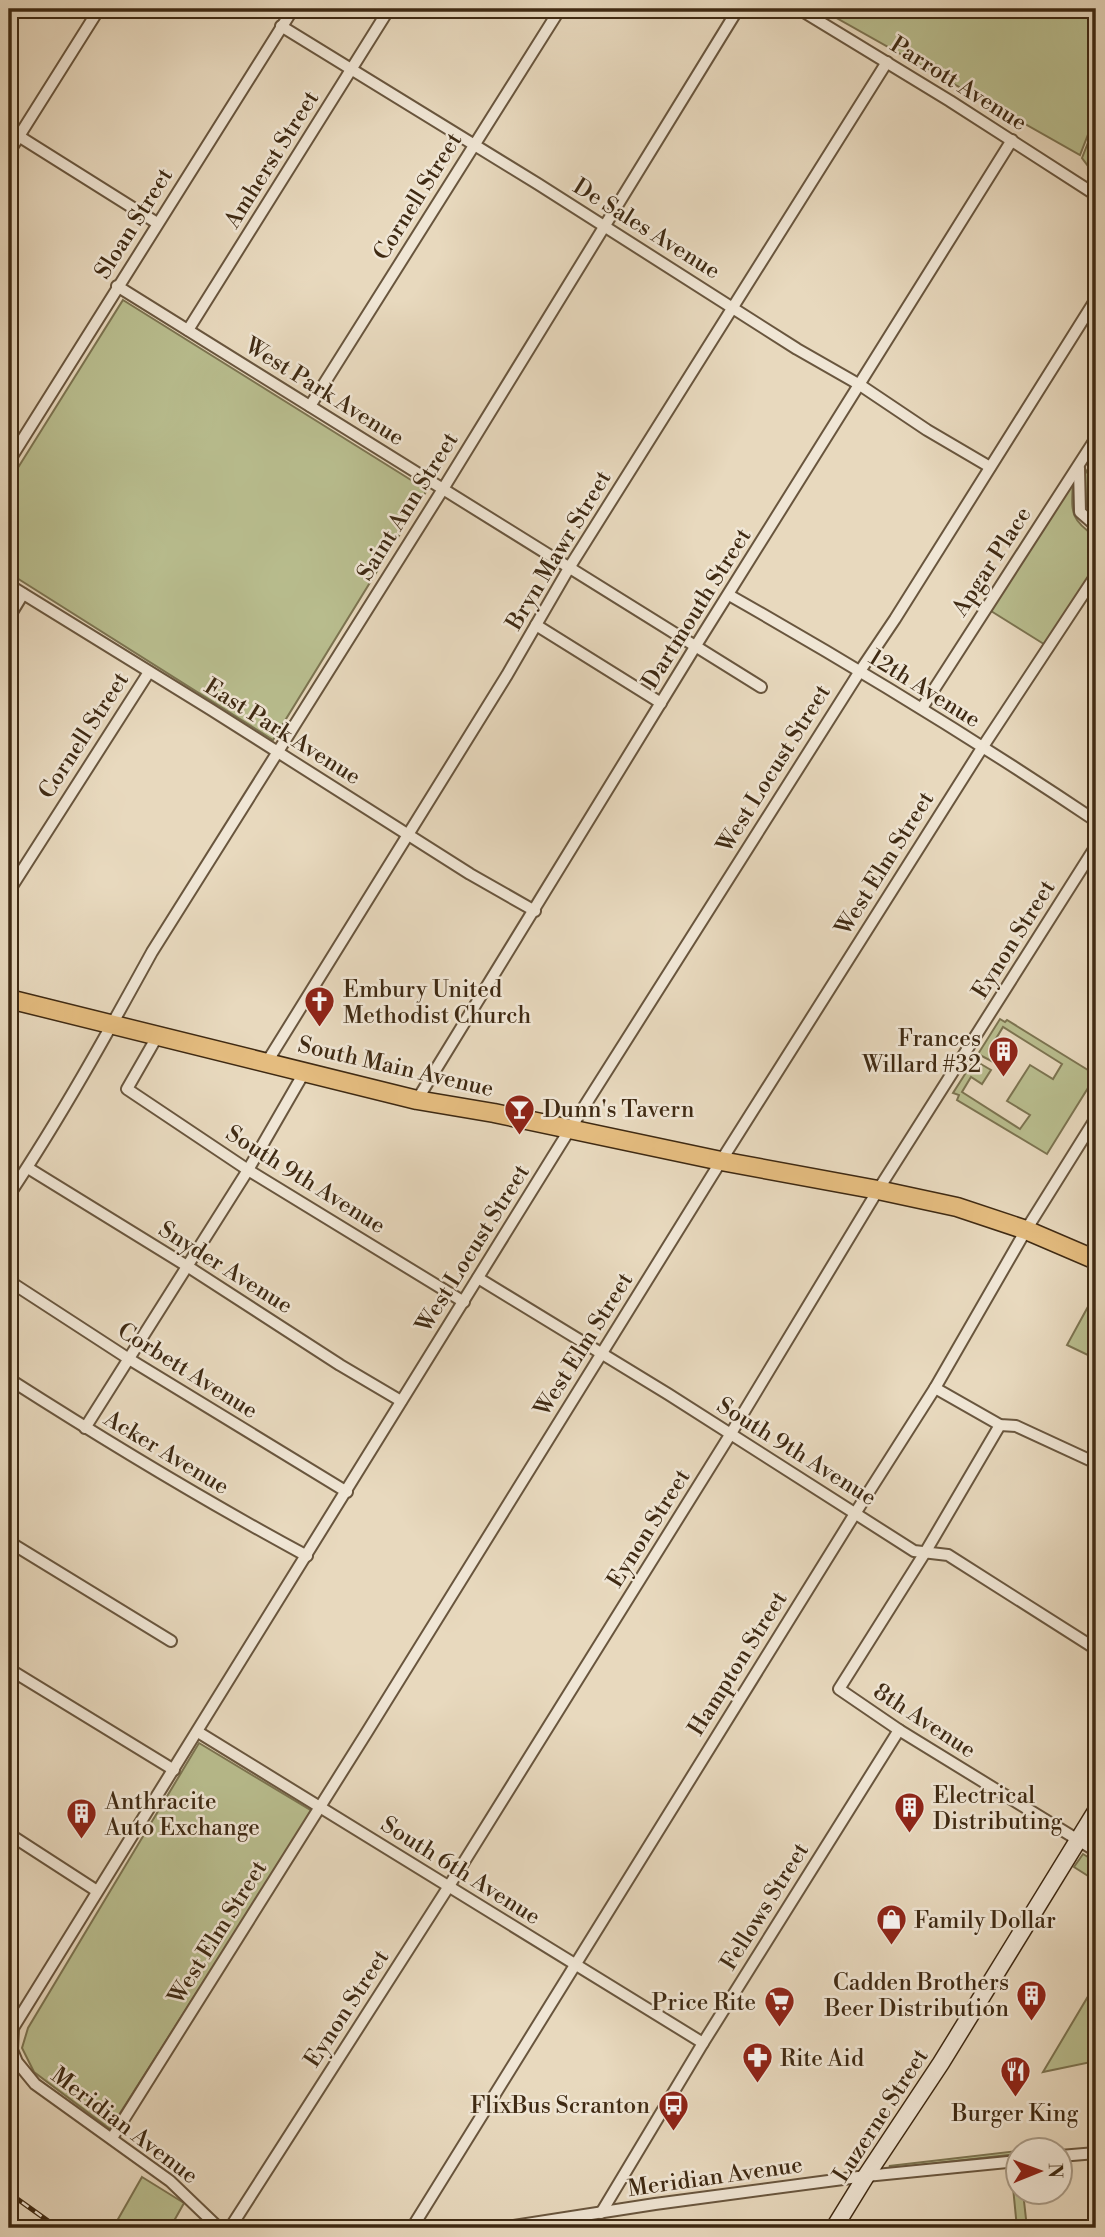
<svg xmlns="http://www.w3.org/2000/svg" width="1105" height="2237" font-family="'Libre Bodoni',serif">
  <rect width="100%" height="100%" fill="#e8d9be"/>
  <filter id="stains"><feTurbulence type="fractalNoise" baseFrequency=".00286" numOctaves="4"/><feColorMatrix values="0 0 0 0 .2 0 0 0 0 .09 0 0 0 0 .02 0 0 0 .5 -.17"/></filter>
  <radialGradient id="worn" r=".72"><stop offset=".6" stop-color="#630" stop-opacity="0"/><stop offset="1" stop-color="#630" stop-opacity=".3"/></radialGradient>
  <!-- green -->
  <g fill="#b9be8f" stroke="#7c7451" stroke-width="2">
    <path d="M825,9H1096V114L1080,155L826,12Z"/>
    <path d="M1096,122V155L1088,166L1082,158Z"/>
    <path d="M123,300L427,490L273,740L9,573V482Z"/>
    <path d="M1096,454V520L1086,505L1085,474Z"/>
    <path d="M1073,479C1072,511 1068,518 1096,537V570L1047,646L991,611Z"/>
    <path d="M1000,1019L1005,1022L1007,1020L1096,1075L1047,1154L957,1100L959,1095L953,1093L974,1060L991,1070L982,1084L971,1077L962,1092L1020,1129L1030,1115L1007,1101L1030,1065L1053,1079L1062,1064L1003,1027L994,1042L998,1058L995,1063L978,1054Z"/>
    <path d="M1096,1292V1359L1067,1345Z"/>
    <path d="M199,1743L312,1811L110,2129L34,2072L22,2048L28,2028Z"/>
    <path d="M1083,1854L1096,1862V1881L1074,1867Z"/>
    <path d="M1096,1983V2061L1043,2072Z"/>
    <path d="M1017,2151V2154L894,2168L889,2166Z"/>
    <path d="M1017,2176L1018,2192H1023L1027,2228H1017L1012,2177Z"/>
    <path d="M142,2177L184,2203L170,2228H113Z"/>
  </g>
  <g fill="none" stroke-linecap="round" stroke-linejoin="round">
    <defs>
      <g id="street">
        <path d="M799,9L950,101L1096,195"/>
        <path d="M281,26L538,184L797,349L860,385L927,430L990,467"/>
        <path d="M9,130L157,223"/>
        <path d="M9,152L99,9"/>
        <path d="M117,286L761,687"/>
        <path d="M188,330L389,9"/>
        <path d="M310,406L560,9"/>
        <path d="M9,461L293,9"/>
        <path d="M1079,468L1080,512L1096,526"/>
        <path d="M9,585L210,709L470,874L535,911"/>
        <path d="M729,595C854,666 977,741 1096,821"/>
        <path d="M9,617L23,594"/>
        <path d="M536,625L661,703"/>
        <path d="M922,708L1096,438"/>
        <path d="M9,891L149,672"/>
        <path d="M158,1035L127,1089L248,1170L464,1302"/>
        <path d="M267,1062L507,675L569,568L887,62"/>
        <path d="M417,1100L695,647L1012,140"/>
        <path d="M28,1168L187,1266L340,1365L401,1401"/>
        <path d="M9,1195C61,1117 107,1034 152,952L443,489L738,9"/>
        <path d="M478,1278L668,1394L914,1551L948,1555L1096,1649"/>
        <path d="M9,1281L129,1359L347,1492"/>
        <path d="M9,1379C106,1441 205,1501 307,1556"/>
        <path d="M935,1388L1000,1425L1016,1426L1096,1463"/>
        <path d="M1000,1425L926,1551L839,1689L899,1730L1096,1851"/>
        <path d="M85,1428L248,1170L305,1071"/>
        <path d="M9,1539L11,1543L171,1641"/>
        <path d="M9,1669L174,1770"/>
        <path d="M198,1732L703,2043"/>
        <path d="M9,1834L97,1891"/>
        <path d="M112,2138L367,1732L721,1161L982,748L1096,575"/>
        <path d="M1060,2156L1096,2153"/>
        <path d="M601,2213L703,2043L899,1730"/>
        <path d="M219,2228L170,2181L35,2084L17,2062L12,2050L13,2028L570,1129L860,671L895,619L1096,299"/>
        <path d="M230,2228L449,1886L730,1435L878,1190L1096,846"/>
        <path d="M412,2228L856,1512L935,1388L1026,1230L1096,1118"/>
        <path d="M501,2228L655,2204L866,2176L1018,2161"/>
      </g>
      <path id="secondary" d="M834,2228L866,2176L941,2063L1096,1811"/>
      <path id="primary" d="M9,999L417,1100L494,1113L721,1161L878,1190L957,1207L1026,1230L1096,1260"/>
    </defs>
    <!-- street casing -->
    <use href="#street" stroke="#69563e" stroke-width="14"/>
    <!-- secondary casing -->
    <use href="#secondary" stroke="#3f2a13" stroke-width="19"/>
    <!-- primary casing -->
    <use href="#primary" stroke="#3f2a13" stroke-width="21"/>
    <!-- street -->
    <use href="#street" stroke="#f0e6d5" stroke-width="10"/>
    <!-- secondary -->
    <use href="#secondary" stroke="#f0e6d5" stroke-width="16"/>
    <!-- primary -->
    <use href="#primary" stroke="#e4bc7f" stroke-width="18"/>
    <defs>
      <path id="rail" d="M9,2193L58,2228"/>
    </defs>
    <!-- rail casing -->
    <use href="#rail" stroke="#3f2a13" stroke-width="5"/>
    <!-- rail -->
    <use href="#rail" stroke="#f0e6d5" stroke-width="2.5" stroke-dasharray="8" stroke-linecap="butt"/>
  </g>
  <!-- icons -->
  <defs>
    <symbol id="church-pin" viewBox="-11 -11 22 30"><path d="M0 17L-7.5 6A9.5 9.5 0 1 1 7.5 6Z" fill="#8f2418" stroke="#f0e6d5"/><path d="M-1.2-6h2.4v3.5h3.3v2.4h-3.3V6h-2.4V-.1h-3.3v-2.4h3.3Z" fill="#fff"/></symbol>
    <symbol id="building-pin" viewBox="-11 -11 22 30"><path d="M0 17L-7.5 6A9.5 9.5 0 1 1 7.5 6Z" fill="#8f2418" stroke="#f0e6d5"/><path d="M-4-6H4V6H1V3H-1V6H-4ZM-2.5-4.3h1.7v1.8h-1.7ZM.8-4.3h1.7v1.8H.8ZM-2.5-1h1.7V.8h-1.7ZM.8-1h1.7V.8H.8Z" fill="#fff"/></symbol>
    <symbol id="bar-pin" viewBox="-11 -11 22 30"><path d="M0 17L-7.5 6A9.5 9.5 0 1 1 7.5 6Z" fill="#8f2418" stroke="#f0e6d5"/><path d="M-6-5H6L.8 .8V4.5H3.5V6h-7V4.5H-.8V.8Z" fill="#fff"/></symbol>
    <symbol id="shop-pin" viewBox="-11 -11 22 30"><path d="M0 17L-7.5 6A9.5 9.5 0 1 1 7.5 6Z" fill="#8f2418" stroke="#f0e6d5"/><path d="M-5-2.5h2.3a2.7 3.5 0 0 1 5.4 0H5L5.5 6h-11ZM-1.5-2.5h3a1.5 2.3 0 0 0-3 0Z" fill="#fff"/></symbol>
    <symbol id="supermarket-pin" viewBox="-11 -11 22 30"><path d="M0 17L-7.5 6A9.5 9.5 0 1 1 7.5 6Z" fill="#8f2418" stroke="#f0e6d5"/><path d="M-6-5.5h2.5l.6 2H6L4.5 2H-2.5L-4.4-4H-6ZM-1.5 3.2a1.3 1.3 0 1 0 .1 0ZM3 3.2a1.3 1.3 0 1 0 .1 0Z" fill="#fff"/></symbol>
    <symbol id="pharmacy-pin" viewBox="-11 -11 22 30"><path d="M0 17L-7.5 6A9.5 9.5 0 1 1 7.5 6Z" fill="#8f2418" stroke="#f0e6d5"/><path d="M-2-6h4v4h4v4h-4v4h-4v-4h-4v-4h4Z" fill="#fff"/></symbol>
    <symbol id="restaurant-pin" viewBox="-11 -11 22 30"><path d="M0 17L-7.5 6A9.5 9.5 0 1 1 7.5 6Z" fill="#8f2418" stroke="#f0e6d5"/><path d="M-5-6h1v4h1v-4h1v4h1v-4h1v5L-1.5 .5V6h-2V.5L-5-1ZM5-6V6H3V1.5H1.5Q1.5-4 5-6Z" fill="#fff"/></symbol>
    <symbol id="bus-pin" viewBox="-11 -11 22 30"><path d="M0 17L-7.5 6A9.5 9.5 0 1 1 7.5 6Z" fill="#8f2418" stroke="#f0e6d5"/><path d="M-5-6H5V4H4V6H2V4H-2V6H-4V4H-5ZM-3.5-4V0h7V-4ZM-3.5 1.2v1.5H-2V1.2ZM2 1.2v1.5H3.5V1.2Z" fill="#fff"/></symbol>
  </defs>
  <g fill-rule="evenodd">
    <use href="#church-pin" x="302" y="984" width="35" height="47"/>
    <use href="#building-pin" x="986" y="1034" width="35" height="47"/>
    <use href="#bar-pin" x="502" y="1092" width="35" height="47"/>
    <use href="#building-pin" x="892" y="1790" width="35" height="47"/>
    <use href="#building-pin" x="64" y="1796" width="35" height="47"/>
    <use href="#shop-pin" x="874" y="1902" width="35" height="47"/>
    <use href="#building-pin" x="1014" y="1978" width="35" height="47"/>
    <use href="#supermarket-pin" x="762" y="1984" width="35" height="47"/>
    <use href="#pharmacy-pin" x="740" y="2040" width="35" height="47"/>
    <use href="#restaurant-pin" x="998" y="2054" width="35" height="47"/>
    <use href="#bus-pin" x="656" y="2088" width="35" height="47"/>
  </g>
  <g text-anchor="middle" stroke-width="5" stroke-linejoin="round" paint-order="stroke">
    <!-- street labels -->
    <g font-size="23" fill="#3f2a13" stroke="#f0e6d5">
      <text transform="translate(959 83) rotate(32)" y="8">Parrott Avenue</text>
      <text transform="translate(271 159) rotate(-58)" y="8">Amherst Street</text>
      <text transform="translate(417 196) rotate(-58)" y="8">Cornell Street</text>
      <text transform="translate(133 223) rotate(-58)" y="8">Sloan Street</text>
      <text transform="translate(647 228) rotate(32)" y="8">De Sales Avenue</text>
      <text transform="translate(325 391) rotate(32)" y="8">West Park Avenue</text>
      <text transform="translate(407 506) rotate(-58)" y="8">Saint Ann Street</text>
      <text transform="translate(558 550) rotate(-59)" y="8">Bryn Mawr Street</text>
      <text transform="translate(991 561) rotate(-57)" y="8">Apgar Place</text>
      <text transform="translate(696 608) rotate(-58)" y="8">Dartmouth Street</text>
      <text transform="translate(925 688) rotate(32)" y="8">12th Avenue</text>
      <text transform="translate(283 731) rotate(32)" y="8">East Park Avenue</text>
      <text transform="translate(83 735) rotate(-57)" y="8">Cornell Street</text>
      <text transform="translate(773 768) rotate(-58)" y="8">West Locust Street</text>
      <text transform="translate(884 863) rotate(-58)" y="8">West Elm Street</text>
      <text transform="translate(1013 939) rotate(-58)" y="8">Eynon Street</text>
      <text transform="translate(396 1066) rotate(13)" y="8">South Main Avenue</text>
      <text transform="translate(306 1179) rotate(32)" y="8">South 9th Avenue</text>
      <text transform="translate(472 1248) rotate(-58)" y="8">West Locust Street</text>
      <text transform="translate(226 1267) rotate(32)" y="8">Snyder Avenue</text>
      <text transform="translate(583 1344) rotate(-58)" y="8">West Elm Street</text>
      <text transform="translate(188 1370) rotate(32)" y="8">Corbett Avenue</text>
      <text transform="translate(797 1451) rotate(32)" y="8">South 9th Avenue</text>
      <text transform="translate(167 1452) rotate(31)" y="8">Acker Avenue</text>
      <text transform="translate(648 1528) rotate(-58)" y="8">Eynon Street</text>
      <text transform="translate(737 1663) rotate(-58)" y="8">Hampton Street</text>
      <text transform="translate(925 1720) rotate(33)" y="8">8th Avenue</text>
      <text transform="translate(461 1870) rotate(32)" y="8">South 6th Avenue</text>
      <text transform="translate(764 1906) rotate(-58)" y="8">Fellows Street</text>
      <text transform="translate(217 1932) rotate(-58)" y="8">West Elm Street</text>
      <text transform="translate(346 2008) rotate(-57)" y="8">Eynon Street</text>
      <text transform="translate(880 2115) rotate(-57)" y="8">Luzerne Street</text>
      <text transform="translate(125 2125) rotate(37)" y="8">Meridian Avenue</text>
      <text transform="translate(715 2176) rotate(-8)" y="8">Meridian Avenue</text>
    </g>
    <!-- poi labels -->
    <g font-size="23" fill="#3f2a13" stroke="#f0e6d5" text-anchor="start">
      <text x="343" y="997">Embury United<tspan x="343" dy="26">Methodist Church</tspan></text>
      <text x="981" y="1046" text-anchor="end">Frances<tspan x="981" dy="26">Willard #32</tspan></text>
      <text x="543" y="1117">Dunn's Tavern</text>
      <text x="933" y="1803">Electrical<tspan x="933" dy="26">Distributing</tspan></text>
      <text x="105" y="1809">Anthracite<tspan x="105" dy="26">Auto Exchange</tspan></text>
      <text x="914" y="1928">Family Dollar</text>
      <text x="1009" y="1990" text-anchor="end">Cadden Brothers<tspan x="1009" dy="26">Beer Distribution</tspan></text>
      <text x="756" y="2010" text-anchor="end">Price Rite</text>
      <text x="780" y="2066">Rite Aid</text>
      <text x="650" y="2113" text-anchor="end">FlixBus Scranton</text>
      <text x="1015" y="2121" text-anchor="middle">Burger King</text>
    </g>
  </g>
  <!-- margin -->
  <rect width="1105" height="2237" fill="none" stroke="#e8d9be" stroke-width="35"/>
  <rect x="10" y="10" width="1084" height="2216" fill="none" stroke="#3f2a13" stroke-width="3.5"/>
  <rect x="18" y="18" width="1070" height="2202" fill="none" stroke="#3f2a13" stroke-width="2"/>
  <!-- north arrow -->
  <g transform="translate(1039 2171) rotate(89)"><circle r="33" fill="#f0e6d5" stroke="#a99b87" stroke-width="2"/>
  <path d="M0-5L12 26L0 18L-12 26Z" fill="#8f2418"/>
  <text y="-10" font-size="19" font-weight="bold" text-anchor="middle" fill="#3f2a13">N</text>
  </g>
  <rect width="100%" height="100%" filter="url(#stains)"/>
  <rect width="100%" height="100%" fill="url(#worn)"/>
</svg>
